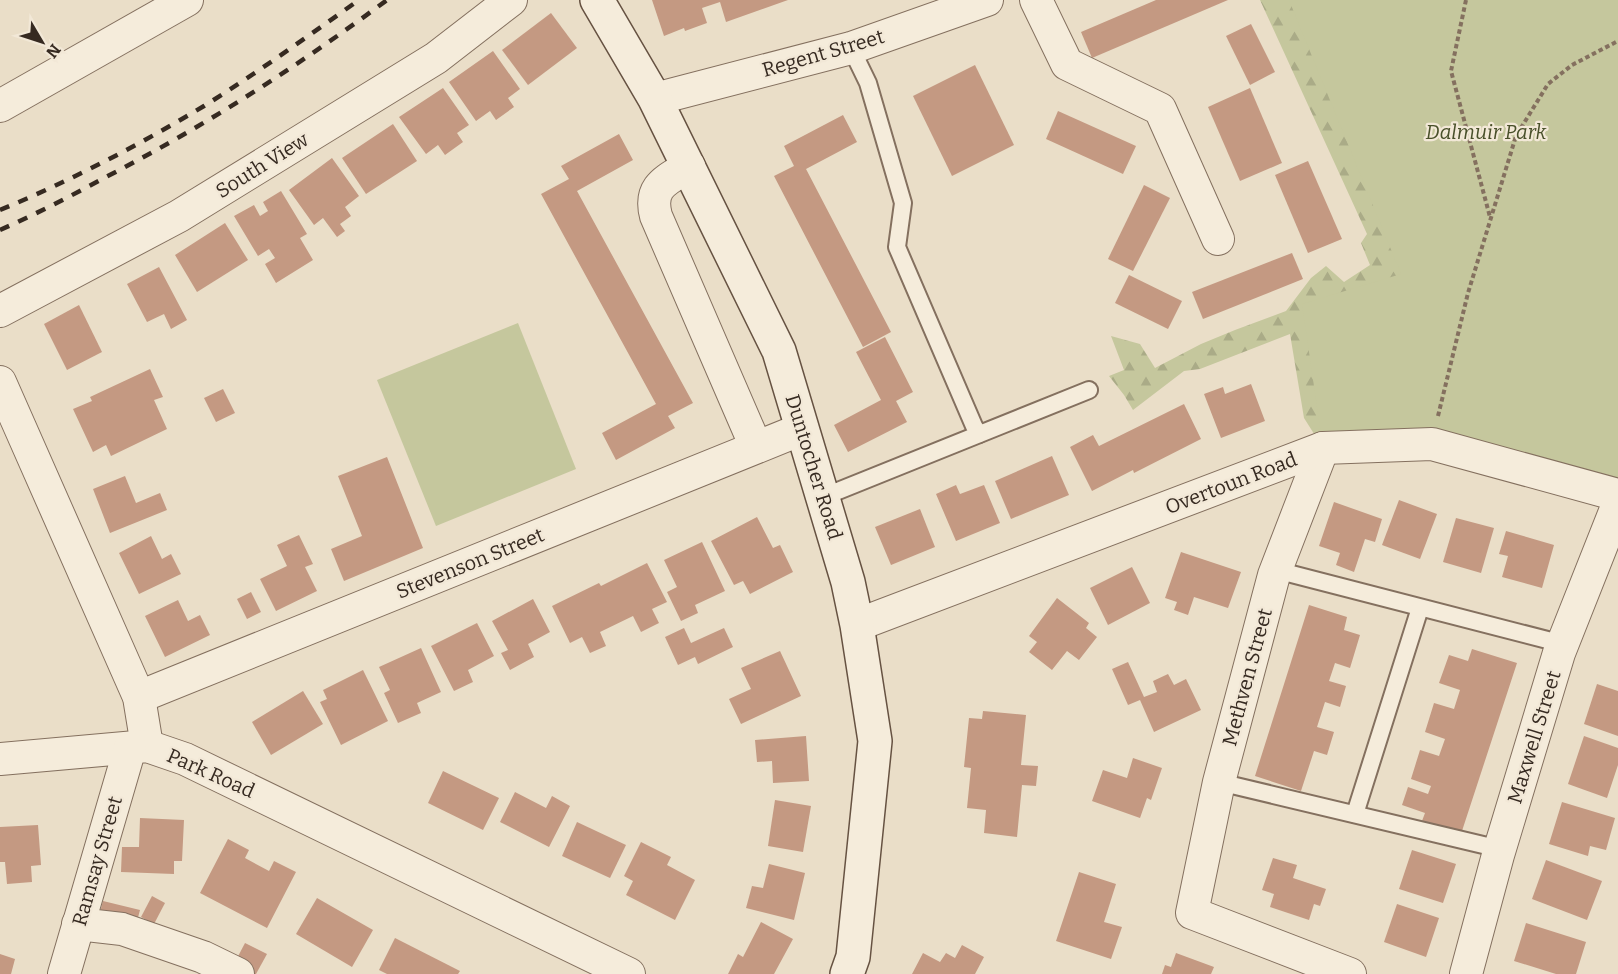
<svg xmlns="http://www.w3.org/2000/svg" width="1618" height="974" font-family="Bitter,serif">
  <defs>
    <pattern id="forest-firs" width="22" height="20" patternUnits="userSpaceOnUse" patternTransform="scale(1.5)"><rect width="22" height="20" fill="#c5c79d"/><path d="M5 1l3.5 6h-7zM16 11l3.5 6h-7z" fill="#aaab87"/></pattern>
  </defs>
  <rect width="100%" height="100%" fill="#eadec8"/>
  <!-- forest -->
  <path fill="url(#forest-firs)" d="M1260,0H1618L1323,448L1304,418L1290,334L1200,369L1184,371L1133,410L1124,395L1109,376L1124,370L1111,336L1140,344L1155,368L1201,344L1235,330L1286,311L1311,278L1326,266L1344,282L1370,265L1361,243L1367,234Z"/>
  <!-- park -->
  <g fill="#c5c79d">
    <path d="M1289,0H1618V495L1432,444L1323,448L1302,304L1401,274Z"/>
    <path d="M518,323L576,469L436,526L377,380Z"/>
  </g>
  <!-- building -->
  <g fill="#c49982">
    <path d="M652,0H788L726,22L720,2L702,8L707,23L685,31L684,28L664,36Z"/>
    <path d="M1156,0H1228L1092,58L1081,32Z"/>
    <path d="M551,13L577,48L528,85L502,50Z"/>
    <path d="M1251,24L1275,72L1250,85L1226,36Z"/>
    <path d="M493,51L520,89L508,98L514,107L496,120L490,111L476,121L449,82Z"/>
    <path d="M975,65L1014,145L952,176L913,96Z"/>
    <path d="M443,88L469,125L457,133L463,142L445,155L438,145L426,154L399,117Z"/>
    <path d="M1250,88L1282,163L1240,181L1208,107Z"/>
    <path d="M1058,111L1136,146L1123,174L1046,139Z"/>
    <path d="M843,115L857,142L806,169L891,332L863,347L774,176L794,166L784,146Z"/>
    <path d="M393,124L417,161L366,194L342,158Z"/>
    <path d="M619,134L633,160L577,191L693,403L668,416L675,428L616,460L602,433L656,404L541,194L569,179L561,166Z"/>
    <path d="M332,158L359,196L345,207L351,216L340,224L345,231L337,237L323,218L314,225L289,190Z"/>
    <path d="M1308,161L1342,239L1308,253L1275,175Z"/>
    <path d="M1144,185L1170,198L1133,271L1108,259Z"/>
    <path d="M281,191L307,234L300,238L313,260L276,283L265,264L275,258L269,249L258,256L234,216L254,205L260,216L268,211L263,202Z"/>
    <path d="M225,223L248,260L197,292L175,255Z"/>
    <path d="M1292,253L1303,279L1203,319L1192,292Z"/>
    <path d="M159,267L187,320L171,329L164,314L147,322L127,284Z"/>
    <path d="M1129,275L1182,301L1168,329L1115,303Z"/>
    <path d="M79,305L102,352L67,370L44,324Z"/>
    <path d="M885,337L913,392L896,401L907,422L848,452L834,425L881,400L856,352Z"/>
    <path d="M150,369L163,397L154,400L167,429L111,456L106,445L93,452L73,409L92,401L90,397Z"/>
    <path d="M1251,384L1265,421L1221,438L1204,394L1223,387L1225,394Z"/>
    <path d="M223,389L235,413L216,422L204,398Z"/>
    <path d="M1184,404L1201,439L1134,473L1133,470L1092,491L1070,447L1093,435L1099,446Z"/>
    <path d="M1052,456L1069,495L1011,519L995,481Z"/>
    <path d="M387,457L423,548L344,581L331,549L362,536L338,476Z"/>
    <path d="M125,476L136,503L160,493L167,510L110,533L93,489Z"/>
    <path d="M956,485L960,494L984,485L1000,523L956,541L936,494Z"/>
    <path d="M1399,500L1437,514L1420,559L1382,545Z"/>
    <path d="M1334,502L1382,519L1375,542L1365,539L1354,572L1336,565L1340,553L1319,546Z"/>
    <path d="M920,509L935,547L891,565L875,527Z"/>
    <path d="M757,517L773,548L780,545L793,572L750,594L743,581L734,585L711,541Z"/>
    <path d="M1456,518L1494,528L1481,573L1443,562Z"/>
    <path d="M1506,531L1554,545L1542,588L1502,577L1508,556L1499,554Z"/>
    <path d="M299,535L313,564L305,567L317,591L276,611L260,579L287,566L277,545Z"/>
    <path d="M151,536L162,559L171,554L181,574L139,594L119,553Z"/>
    <path d="M702,542L725,591L695,605L698,613L681,621L667,592L677,587L664,560Z"/>
    <path d="M1181,552L1241,572L1228,608L1194,597L1188,615L1174,610L1177,602L1165,598Z"/>
    <path d="M647,563L667,602L652,609L659,623L641,632L633,616L600,632L606,646L590,653L582,637L570,643L552,606L599,583L601,586Z"/>
    <path d="M1132,567L1150,603L1108,625L1090,588Z"/>
    <path d="M251,592L261,612L247,619L237,599Z"/>
    <path d="M1057,598L1089,623L1086,628L1097,637L1079,660L1067,651L1052,670L1029,652L1037,642L1029,636Z"/>
    <path d="M533,599L550,632L528,644L534,657L510,670L501,653L508,650L492,621Z"/>
    <path d="M178,600L188,621L200,615L210,635L165,657L145,616Z"/>
    <path d="M1309,605L1347,617L1344,630L1360,635L1350,668L1335,663L1329,681L1346,686L1340,707L1325,702L1317,727L1334,732L1327,755L1314,751L1301,791L1255,776Z"/>
    <path d="M477,623L494,656L468,670L473,682L454,691L431,646Z"/>
    <path d="M684,628L691,643L724,628L733,647L698,664L695,657L678,665L665,637Z"/>
    <path d="M421,648L441,692L417,703L421,713L398,723L384,693L390,690L379,667Z"/>
    <path d="M1472,649L1517,663L1461,834L1422,821L1425,813L1402,805L1408,787L1428,794L1431,786L1411,779L1420,750L1439,756L1445,739L1425,732L1434,703L1454,709L1460,690L1439,683L1449,655L1468,661Z"/>
    <path d="M780,651L801,696L741,724L729,699L751,689L741,668Z"/>
    <path d="M1128,662L1144,697L1157,692L1153,681L1168,674L1174,685L1186,679L1201,710L1154,732L1140,700L1128,705L1112,669Z"/>
    <path d="M363,670L388,721L341,745L320,702L327,699L323,690Z"/>
    <path d="M1597,684L1618,691V736L1584,724Z"/>
    <path d="M303,691L323,724L271,755L252,722Z"/>
    <path d="M983,711L1026,715L1021,765L1038,766L1036,786L1022,785L1017,837L984,833L986,810L967,808L971,768L964,767L969,718L982,719Z"/>
    <path d="M806,736L809,781L773,783L772,761L757,762L755,740Z"/>
    <path d="M1584,736L1618,748V765L1607,798L1568,784Z"/>
    <path d="M1133,758L1162,768L1151,800L1147,798L1140,818L1092,801L1103,770L1127,778Z"/>
    <path d="M443,771L499,798L483,830L428,803Z"/>
    <path d="M515,792L546,808L552,796L570,806L549,847L500,822Z"/>
    <path d="M775,800L811,806L803,852L768,846Z"/>
    <path d="M1562,802L1615,818L1606,850L1590,846L1588,856L1549,844Z"/>
    <path d="M140,818L184,820L182,861H174V874L121,872L122,847H139Z"/>
    <path d="M577,822L626,845L610,878L562,856Z"/>
    <path d="M38,825L41,865L31,866L32,882L7,884L5,862H0V827Z"/>
    <path d="M228,839L249,850L245,858L269,871L274,861L296,872L267,928L200,893Z"/>
    <path d="M641,842L671,857L667,865L695,880L675,920L626,895L633,881L624,876Z"/>
    <path d="M1412,850L1456,864L1443,903L1399,889Z"/>
    <path d="M1273,858L1297,865L1293,878L1326,889L1320,906L1314,904L1309,920L1270,907L1274,894L1262,890Z"/>
    <path d="M1546,860L1602,881L1587,920L1532,899Z"/>
    <path d="M769,864L805,873L794,920L746,908L752,886L763,888Z"/>
    <path d="M1079,872L1116,884L1104,922L1122,927L1111,959L1056,941Z"/>
    <path d="M152,896L165,903L154,924L141,917Z"/>
    <path d="M317,898L373,930L352,967L296,934Z"/>
    <path d="M103,901L140,910L136,925L99,916Z"/>
    <path d="M1397,904L1439,918L1426,957L1384,942Z"/>
    <path d="M761,922L793,939L774,974H728L738,954L743,957Z"/>
    <path d="M1526,923L1586,942L1576,974H1556L1514,961Z"/>
    <path d="M395,938L460,971L458,974H387L379,970Z"/>
    <path d="M245,943L267,954L256,974H252L234,964Z"/>
    <path d="M962,945L984,957L975,974H912L923,953L940,962L946,953L955,958Z"/>
    <path d="M1176,953L1214,967L1211,974H1162L1165,965L1171,967Z"/>
    <path d="M0,954L15,959L11,974H0Z"/>
  </g>
  <g fill="none" stroke-linecap="round" stroke-linejoin="round">
    <defs>
      <g id="service">
        <path d="M851,48L868,83L903,203L897,247L974,426L979,434"/>
        <path d="M823,497L1089,390"/>
        <path d="M1276,570L1563,644"/>
        <path d="M1219,782L1500,849"/>
        <path d="M1355,814L1420,608"/>
      </g>
      <g id="minor">
        <path d="M1036,0L1067,64L1160,109L1218,239"/>
        <path d="M655,99L851,48L987,0"/>
        <path d="M0,106L187,0"/>
        <path d="M689,166C667,180 648,186 656,216L756,447"/>
        <path d="M0,311L179,216L436,58L511,0"/>
        <path d="M0,382L139,697L147,746"/>
        <path d="M1323,448L1274,575L1219,782L1192,913L1350,974"/>
        <path d="M857,625L1323,448L1432,444L1618,495"/>
        <path d="M139,697L802,429"/>
        <path d="M0,759L147,746L185,759L629,974"/>
        <path d="M78,924L122,929L203,957L238,974"/>
        <path d="M64,974L130,748"/>
        <path d="M1466,974L1498,855L1559,653L1618,504"/>
      </g>
      <path id="secondary" d="M597,0L655,99L779,351L848,582L857,625L875,741L853,957L847,974"/>
    </defs>
    <!-- service casing -->
    <use href="#service" stroke="#84705f" stroke-width="20"/>
    <!-- minor casing -->
    <use href="#minor" stroke="#84705f" stroke-width="34"/>
    <!-- secondary casing -->
    <use href="#secondary" stroke="#665242" stroke-width="36"/>
    <!-- path -->
    <g stroke="#84705f" stroke-width="4" stroke-dasharray="4.5 3" stroke-linecap="butt">
      <path d="M1466,0L1451,71L1490,217"/>
      <path d="M1438,416L1468,293L1516,136L1548,84L1572,65L1618,41"/>
    </g>
    <!-- service -->
    <use href="#service" stroke="#f5ecdb" stroke-width="16"/>
    <!-- minor -->
    <use href="#minor" stroke="#f5ecdb" stroke-width="32"/>
    <!-- secondary -->
    <use href="#secondary" stroke="#f5ecdb" stroke-width="33"/>
    <!-- rail -->
    <g stroke="#362a21" stroke-width="4.5" stroke-dasharray="10 10" stroke-linecap="butt">
      <path d="M0,210C70,181 139,145 204,106C257,73 308,36 359,0"/>
      <path d="M0,230C36,214 71,196 106,177C205,126 298,66 387,0"/>
    </g>
  </g>
  <g text-anchor="middle" stroke-width="4.5" stroke-linejoin="round" paint-order="stroke">
    <!-- street labels -->
    <g font-size="20" fill="#362a21" stroke="#f2e8d7">
      <text transform="translate(823 53) rotate(-16)" y="7">Regent Street</text>
      <text transform="translate(262 165) rotate(-32)" y="7">South View</text>
      <text transform="translate(814 467) rotate(73)" y="7">Duntocher Road</text>
      <text transform="translate(1231 483) rotate(-21)" y="7">Overtoun Road</text>
      <text transform="translate(470 563) rotate(-22)" y="7">Stevenson Street</text>
      <text transform="translate(1247 677) rotate(-75)" y="7">Methven Street</text>
      <text transform="translate(1534 737) rotate(-73)" y="7">Maxwell Street</text>
      <text transform="translate(211 773) rotate(24)" y="7">Park Road</text>
      <text transform="translate(97 861) rotate(-74)" y="7">Ramsay Street</text>
    </g>
    <!-- park labels -->
    <g font-size="20" font-style="italic" fill="#49502a" stroke="#f2e8d7">
      <text x="1486" y="139">Dalmuir Park</text>
    </g>
  </g>
  <!-- north arrow -->
  <g transform="translate(42 42) rotate(129)" stroke="#f2e8d7" stroke-width="4.5" paint-order="stroke">
  <path d="M0-4.5L10 22L0 15L-10 22Z" fill="#362a21"/>
  <text y="-9" font-size="16" font-weight="bold" text-anchor="middle" fill="#362a21">N</text>
  </g>
</svg>
